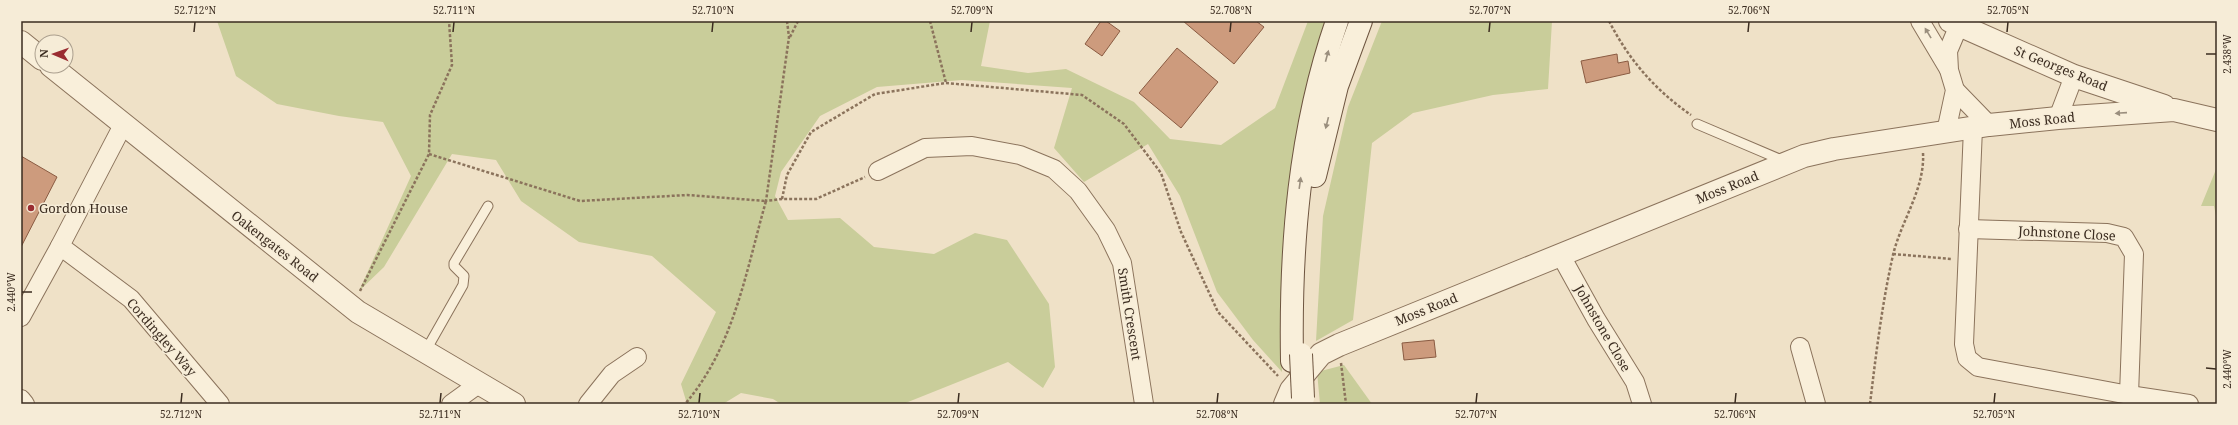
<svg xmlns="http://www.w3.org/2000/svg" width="2238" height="425" font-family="'Noto Serif',serif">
  <rect width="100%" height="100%" fill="#efe1c7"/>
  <!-- green -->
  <g fill="#c9cd9a">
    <path d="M217,21H990L981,66L1028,73L1066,69L1134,102L1170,139L1221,145L1275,108L1308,21H1329L1307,82L1286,210L1282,372L1253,340L1217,292L1180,196L1148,144L1084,182L1054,148L1072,88L962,80L877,87L820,116L781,172L775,196L788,220L840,218L874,247L934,254L975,233L1007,240L1049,304L1055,367L1043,388L1008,362L903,404H781L773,399L741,393L723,404H687L681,384L716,312L652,256L579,242L521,201L496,160L452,154L384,267L359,291L411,176L383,122L339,116L277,104L236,76Z"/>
    <path d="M1382,21H1552L1548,89L1493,95L1413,113L1372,143L1353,320L1316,341L1323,216L1348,107Z"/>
    <path d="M2217,167V221L2214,206H2201Z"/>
    <path d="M1344,365L1372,404H1320L1317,372Z"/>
  </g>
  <!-- building -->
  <g fill="#cd9b7d" stroke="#8a5b42">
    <path d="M1101,21H1106L1120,31L1102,56L1085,44Z"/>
    <path d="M1183,21H1256L1264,27L1234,64Z"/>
    <path d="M1177,48L1218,82L1181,128L1139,93Z"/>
    <path d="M1617,54L1618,63L1628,61L1630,73L1586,83L1581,61Z"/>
    <path d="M21,156L57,177L21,247Z"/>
    <path d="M1434,340L1436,357L1404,360L1402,343Z"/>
  </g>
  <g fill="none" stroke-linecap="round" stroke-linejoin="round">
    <defs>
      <g id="service">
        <path d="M1697,124L1784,161"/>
        <path d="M425,352L463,285L464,276L454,266V263L488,206"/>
      </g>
      <g id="minor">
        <path d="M1920,21L1948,68"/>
        <path d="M1955,90L1989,125"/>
        <path d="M2058,118L2074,76"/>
        <path d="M123,125L60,246L131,299L220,404"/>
        <path d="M1973,128L1964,344L1967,358L1978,367L2129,395L2189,404"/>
        <path d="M1946,132L1955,90L1949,70L1948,51L1959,25"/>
        <path d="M878,171L925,148L972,146L1020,155L1054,169L1078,191L1106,230L1122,263L1144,404"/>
        <path d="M1968,229L2107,233L2124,237L2134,254L2129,395"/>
        <path d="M1560,254L1596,319L1635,382L1642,404"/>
        <path d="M21,317L60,246"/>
        <path d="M1800,347L1816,404"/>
        <path d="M21,399L25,404"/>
        <path d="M451,404L480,383"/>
        <path d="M588,404L612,374L637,357"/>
      </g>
      <g id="tertiary">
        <path d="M1950,21L2074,76L2164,106"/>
        <path d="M21,42L42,59"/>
        <path d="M51,66L358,312L514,404"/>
        <path d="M1285,404L1291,390L1321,354L1339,345L1804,156L1834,149L1989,125L2058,118L2174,110L2217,120"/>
      </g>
      <g id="secondary">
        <path d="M1315,176L1337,86L1361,21"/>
        <path d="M1292,361C1290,246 1299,131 1337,21"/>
      </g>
    </defs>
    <!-- service casing -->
    <use href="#service" stroke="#8b735c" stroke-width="11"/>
    <!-- minor casing -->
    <use href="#minor" stroke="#8b735c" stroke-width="20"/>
    <!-- tertiary casing -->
    <use href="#tertiary" stroke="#8b735c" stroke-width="24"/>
    <!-- secondary casing -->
    <use href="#secondary" stroke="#6d543f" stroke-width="24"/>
    <!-- path -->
    <g stroke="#8b735c" stroke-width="2.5" stroke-dasharray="3 2" stroke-linecap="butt">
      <path d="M787,21L789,37L766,201L782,199H816L865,177"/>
      <path d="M930,21L946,83"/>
      <path d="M1609,21C1629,60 1655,90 1691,115"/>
      <path d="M790,37L798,21"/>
      <path d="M429,154L580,201L687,195L766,201C746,271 734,347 685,404"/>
      <path d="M782,199L787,175L811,132L875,94L946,83L1082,95L1124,124L1161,173L1181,232L1218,312L1278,376"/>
      <path d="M1893,254L1952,259"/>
      <path d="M360,291L429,154L430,115L452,65L449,21"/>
      <path d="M1341,363L1346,404"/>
      <path d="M1870,404C1876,354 1882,304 1893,255C1901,221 1925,189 1923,153"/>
    </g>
    <!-- service -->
    <use href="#service" stroke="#f9efda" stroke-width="9"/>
    <!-- minor -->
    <use href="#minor" stroke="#f9efda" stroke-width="18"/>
    <!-- tertiary -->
    <use href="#tertiary" stroke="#f9efda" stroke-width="22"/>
    <!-- secondary -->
    <use href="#secondary" stroke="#f9efda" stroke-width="22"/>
    <defs>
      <path id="secondary-bridge" d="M1301,354L1303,398"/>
    </defs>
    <!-- secondary-bridge casing -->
    <use href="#secondary-bridge" stroke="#6d543f" stroke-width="24" stroke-linecap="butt"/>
    <!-- secondary-bridge -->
    <use href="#secondary-bridge" stroke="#f9efda" stroke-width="22"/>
  </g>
  <!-- one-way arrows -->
  <defs><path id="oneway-solid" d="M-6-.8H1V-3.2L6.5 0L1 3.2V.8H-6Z"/></defs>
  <g fill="#9a8e7d">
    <use href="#oneway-solid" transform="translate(1928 33) rotate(-121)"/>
    <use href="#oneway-solid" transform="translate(1327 56) rotate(-75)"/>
    <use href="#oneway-solid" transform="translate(2121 113) rotate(176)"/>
    <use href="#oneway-solid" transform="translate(1327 123) rotate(104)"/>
    <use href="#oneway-solid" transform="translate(1300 183) rotate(-82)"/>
  </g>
  <!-- ticks -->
  <path fill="none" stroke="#3b2c20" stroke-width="1.5" d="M194,32L195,22M453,32L454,22M712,32L713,22M971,32L972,22M1230,32L1231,22M1489,32L1490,22M1748,32L1749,22M2007,32L2008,22M2206,54H2216M22,292H32M2206,368L2216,369M181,403L182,393M440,403L441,393M699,403L700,393M958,403L959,393M1217,403L1218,393M1476,403L1477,393M1735,403L1736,393M1994,403L1995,393"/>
  <!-- markers -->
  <circle fill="#9a2c31" stroke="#f6ecd7" stroke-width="1.5" cx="31" cy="208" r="4"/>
  <g text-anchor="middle" stroke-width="3" stroke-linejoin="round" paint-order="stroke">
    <!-- street labels -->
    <g font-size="13" fill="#3b2c20" stroke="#f6ecd7">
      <text transform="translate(2061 68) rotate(22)" y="5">St Georges Road</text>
      <text transform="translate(2042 120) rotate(-6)" y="5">Moss Road</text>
      <text transform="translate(1727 187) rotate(-22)" y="5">Moss Road</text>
      <text transform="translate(2067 233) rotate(3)" y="5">Johnstone Close</text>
      <text transform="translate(275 246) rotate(38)" y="5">Oakengates Road</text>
      <text transform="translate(1426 309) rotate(-22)" y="5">Moss Road</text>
      <text transform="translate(1130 314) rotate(81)" y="5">Smith Crescent</text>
      <text transform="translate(1603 328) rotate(60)" y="5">Johnstone Close</text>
      <text transform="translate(162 337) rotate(49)" y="5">Cordingley Way</text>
    </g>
    <!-- poi labels -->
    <g font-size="13" fill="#3b2c20" stroke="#f6ecd7" text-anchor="start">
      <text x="39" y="213">Gordon House</text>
    </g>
  </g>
  <!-- border -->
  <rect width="2238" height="425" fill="none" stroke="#f6ecd7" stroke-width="44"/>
  <!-- north arrow -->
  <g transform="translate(54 54) rotate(272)"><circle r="19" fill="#f6ecd7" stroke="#ab9f8e"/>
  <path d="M0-3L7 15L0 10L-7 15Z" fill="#9a2c31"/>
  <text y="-6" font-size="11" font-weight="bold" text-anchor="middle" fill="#3b2c20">N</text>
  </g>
  <rect x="22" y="22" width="2194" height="381" fill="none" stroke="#3b2c20" stroke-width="1.5"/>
  <g font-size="10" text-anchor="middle" fill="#3b2c20">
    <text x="195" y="14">52.712°N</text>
    <text x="454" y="14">52.711°N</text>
    <text x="713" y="14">52.710°N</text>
    <text x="972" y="14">52.709°N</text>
    <text x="1231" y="14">52.708°N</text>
    <text x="1490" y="14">52.707°N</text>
    <text x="1749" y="14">52.706°N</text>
    <text x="2008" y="14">52.705°N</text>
    <text transform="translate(2227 54) rotate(-90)" y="4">2.438°W</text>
    <text transform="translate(11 292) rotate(-90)" y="4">2.440°W</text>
    <text transform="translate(2227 369) rotate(-90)" y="4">2.440°W</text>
    <text x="181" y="418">52.712°N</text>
    <text x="440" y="418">52.711°N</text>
    <text x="699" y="418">52.710°N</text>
    <text x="958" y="418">52.709°N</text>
    <text x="1217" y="418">52.708°N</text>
    <text x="1476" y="418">52.707°N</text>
    <text x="1735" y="418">52.706°N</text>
    <text x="1994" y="418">52.705°N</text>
  </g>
</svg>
